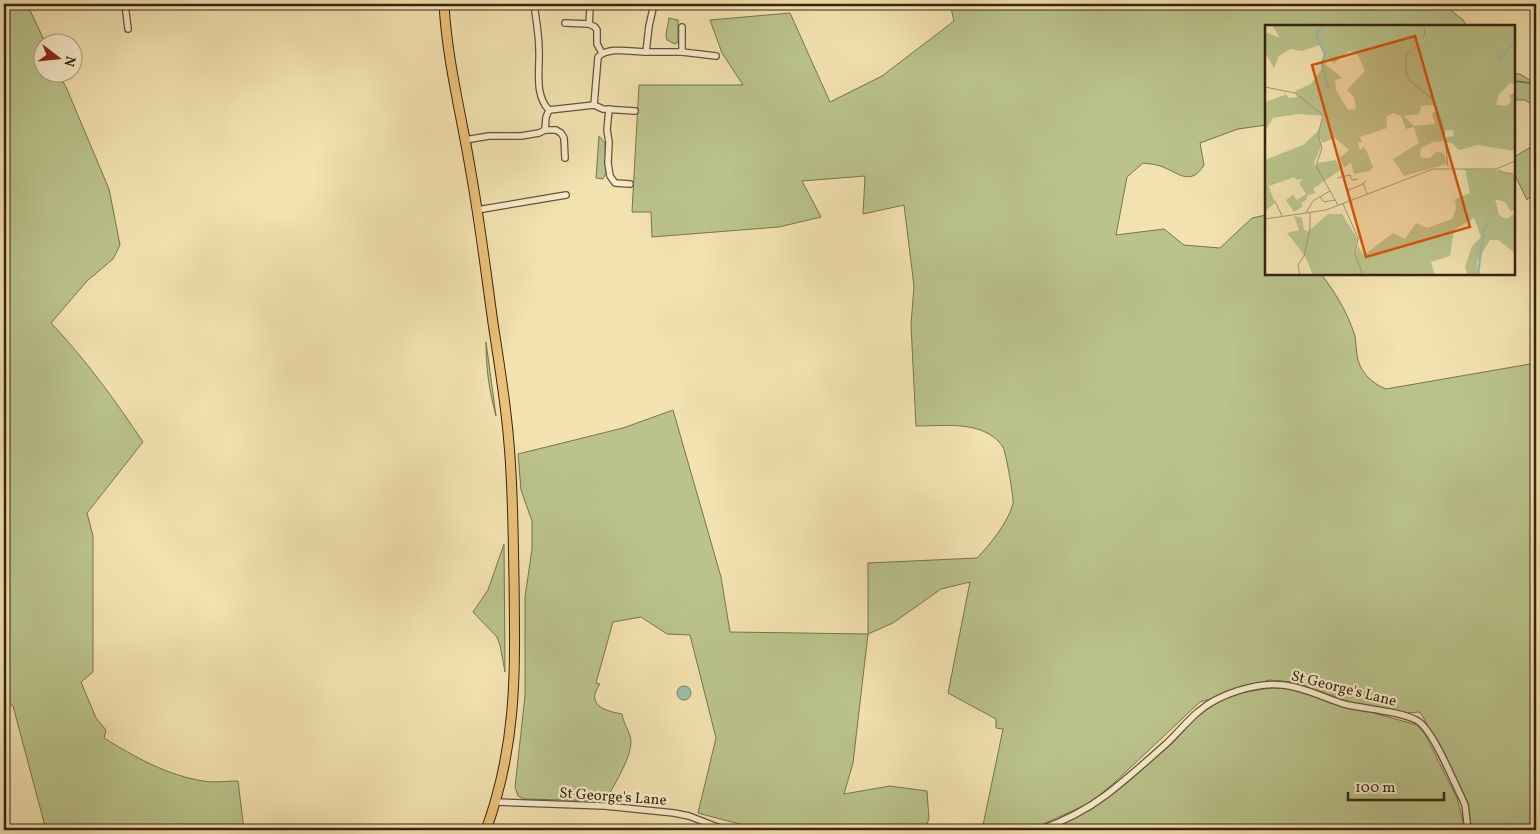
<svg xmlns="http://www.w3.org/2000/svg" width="1540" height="834" font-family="Vollkorn,serif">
  <rect width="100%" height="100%" fill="#f2e2af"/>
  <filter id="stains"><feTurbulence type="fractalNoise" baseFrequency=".004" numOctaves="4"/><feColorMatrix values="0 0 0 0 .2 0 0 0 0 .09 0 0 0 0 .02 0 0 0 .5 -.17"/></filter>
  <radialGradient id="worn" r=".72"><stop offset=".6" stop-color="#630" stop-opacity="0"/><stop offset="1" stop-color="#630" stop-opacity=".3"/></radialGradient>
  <!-- green -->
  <g fill="#bac38b" stroke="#79734e">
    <path d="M4,4H27L45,42H42V72L58,73L66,87L109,189L120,245L113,259L87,281L51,323C86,360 115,400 143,442L87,513L93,536V672L81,682L96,718L106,730L104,738C135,757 166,775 203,781C214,783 226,781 238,781L244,830H46L13,706L4,701Z"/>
    <path d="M950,4H1443L1463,20L1467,26H1266V125L1238,129L1200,143L1204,165C1191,186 1180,174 1163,167C1156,164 1150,164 1143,163L1127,177L1116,235L1164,229L1184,245L1220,248L1252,218L1266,215V274H1321C1335,292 1348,313 1355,336C1356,342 1356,349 1357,355C1359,371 1371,383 1386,389L1536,363V830H1471L1468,803L1422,715L1419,712L1407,713L1350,702L1294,682L1269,680L1200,702L1114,783L1090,803L1030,830H982L1003,729L996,728V719L948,693L970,582L941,589L893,623L868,634L853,763L844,794L890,786L927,791L929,819L926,826L953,830H746L747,826L698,813L716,738L690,635L667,634L641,617L613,622L596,683L600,684C585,705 605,711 622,714C624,724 627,727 630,736C636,751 613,787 605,801L524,799L518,796L515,787L525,696V597L532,549V521L521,490L518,454L623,428L673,410L721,577L730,632L868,634V563L977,558C990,545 1008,522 1013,504C1014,498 1006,453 1003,447C1000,442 994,437 989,434C968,422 940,426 916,426L911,325L914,286L904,205L863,214L865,176L802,181L821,217L779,227L652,237L651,212H632L639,85H743L722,53L710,20L790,13L830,102L882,76L954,21Z"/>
    <path d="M669,18L678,20V42L675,44L667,40L666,35Z"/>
    <path d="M1514,74H1520L1536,84V107L1525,100H1514Z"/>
    <path d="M599,136L605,143L606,173L603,179L596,178Z"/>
    <path d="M1536,144V201L1531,196L1527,200L1514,173V157Z"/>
    <path d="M486,342L496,416C489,390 486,369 486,342Z"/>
    <path d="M504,544L505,672L500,645L497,637L473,612L488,590Z"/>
    <path d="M1272,688L1292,689L1341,706L1367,711L1417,725L1425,734L1457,798L1465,830H1048C1077,816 1104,802 1129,781C1162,755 1188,715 1227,698C1241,692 1257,690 1272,688Z"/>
  </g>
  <!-- water -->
  <circle fill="#9cbea8" stroke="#74806c" cx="684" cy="693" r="7"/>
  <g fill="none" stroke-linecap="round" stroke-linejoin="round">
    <!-- stream -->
    <path stroke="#74806c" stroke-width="2" d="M1514,81L1530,83L1536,88"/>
    <defs>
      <g id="street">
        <path d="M125,4L128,29"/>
        <path d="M534,4C536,19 539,35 539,50C540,69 534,95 549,110L546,117L545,130"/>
        <path d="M211,6V4"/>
        <path d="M565,23L589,24L595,27L597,30V44L602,53"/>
        <path d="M589,24L590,9"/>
        <path d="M682,27V52"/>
        <path d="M646,52H682L716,56"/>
        <path d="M594,105L598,57C609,46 632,52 646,52L649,26L654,4"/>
        <path d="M609,109L607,130L609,142L608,163L610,176L615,183L630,184"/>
        <path d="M549,110L594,105L603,109L635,111"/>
        <path d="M465,140L489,136H521L539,133L545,130H556L561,133L564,138L565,158"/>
        <path d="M477,210L566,195"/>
        <path d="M496,802L605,806L674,813L689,816L725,830"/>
        <path d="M911,830L918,829L926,830"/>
        <path d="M1039,830C1062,822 1086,810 1106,795C1127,779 1147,761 1166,744C1177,734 1187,721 1198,712C1218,694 1257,682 1283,685C1304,687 1324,698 1344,704C1364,709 1401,711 1418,721C1433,731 1452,778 1461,796L1465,805L1468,830"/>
      </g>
      <path id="primary" d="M444,4C447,61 462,117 471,173C480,223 486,273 493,323C499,363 506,403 509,444C513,488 513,533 514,578C515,669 518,742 486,830"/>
    </defs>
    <!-- street casing -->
    <use href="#street" stroke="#665338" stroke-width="8"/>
    <!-- primary casing -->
    <use href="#primary" stroke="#382311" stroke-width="11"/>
    <!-- street -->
    <use href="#street" stroke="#f7eccb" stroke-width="5.5"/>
    <!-- primary -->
    <use href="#primary" stroke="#e9c178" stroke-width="9"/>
  </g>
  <g text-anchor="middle" stroke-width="4.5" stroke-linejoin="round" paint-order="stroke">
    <!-- street labels -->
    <g font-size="15" fill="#382311" stroke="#f7eccb">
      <text transform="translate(1344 688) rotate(14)" y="5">St George's Lane</text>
      <text transform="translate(613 796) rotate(4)" y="5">St George's Lane</text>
    </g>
  </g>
  <!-- overview -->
  <g transform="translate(1265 25)">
    <rect width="250" height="250" fill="#f2e2af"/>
    <path d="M7,0H159V13L143,27L160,15V0H250V59L245,58L234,69L231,80L241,81L246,77L244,70L250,68V126L213,120L194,125L186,117L180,118L179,113L189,111L188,105H180L178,116L168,117L156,123L155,130L157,133H165L171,127L179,128L182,139L139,151L128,134L154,118L149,102L141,104L136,91L128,88L121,92L122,103L95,112L97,117L93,118L95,125L99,122L102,127L108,142L105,146L89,149L86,137L79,143L75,133L84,125L70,113L57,118L55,113L56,122L49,138L51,142L52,138L71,135L75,145L48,164L51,168L43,170L41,175L36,178L38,181L29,187L21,175L28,170L32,175L41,169L34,158L38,154L32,155L29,152L4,161L0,152V135L38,120L53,106L59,91L33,89L8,93L0,106V77L20,70L19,67L24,73L32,72L30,66L46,59L57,43L60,29L55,20L37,26L25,24L14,31L9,43L0,28V7L15,13ZM84,26L92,28L100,46L82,65L89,72L91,84L83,85L71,65L70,55L77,53L60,39L62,34L69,38ZM170,80L171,87L167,88L170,99L149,101L139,91L154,89L156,81ZM200,144L233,145L250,150V184L246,187L240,177L230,174L234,190L241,194L250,188V228L233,215H225L212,236V250H203L200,242L207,221L216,212L209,193L189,205L185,231L166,237L170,250H48L40,231L22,208L34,205L29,191L37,193L39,205L44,206L63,189H77L92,213L90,232L93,221L99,230L128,208L140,214L151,198L162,203L187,194L191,184L190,174L205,168ZM0,152L10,178L0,186Z" fill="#bac38b" fill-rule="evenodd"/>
    <path fill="none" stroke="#9cbea8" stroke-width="2.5" d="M59,0L51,10L60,29L57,39L63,63M234,35L250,16M213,250L218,208L223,197"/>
    <path fill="none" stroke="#a89670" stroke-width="1" d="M160,0L159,14L141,30V48L145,56L169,75L179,105L183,142M0,62L30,68L58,90L53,110L57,123L51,141L73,180M234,144L236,147L250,149M72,153L85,150L87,155L93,154M101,156L98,158L102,169M81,166L98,159M55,172L59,177L70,175M10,176L17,191M78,179L93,213L90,229L98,250M41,188L48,176L65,166M0,194L61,185L168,144H231L250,136M35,250L33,240L39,231L45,204V187"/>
    <path fill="#d6540c" fill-opacity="0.15" stroke="#d6540c" stroke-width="2.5" d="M150,11L205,202L101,232L47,40Z"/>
    <rect width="250" height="250" fill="none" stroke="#382311" stroke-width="2.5"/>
  </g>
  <!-- margin -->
  <rect width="1540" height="834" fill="none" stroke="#f2e2af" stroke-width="20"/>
  <rect x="5" y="5" width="1530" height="824" fill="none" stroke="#382311" stroke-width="2.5"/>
  <rect x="10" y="10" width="1520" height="814" fill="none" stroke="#382311"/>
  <!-- north arrow -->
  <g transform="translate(58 58) rotate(106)"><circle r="24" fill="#f7eccb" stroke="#ab9c81"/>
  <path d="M0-4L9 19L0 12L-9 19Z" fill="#8f2418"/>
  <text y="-8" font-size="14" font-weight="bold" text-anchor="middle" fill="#382311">N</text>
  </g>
  <!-- scale -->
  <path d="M1348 792v8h96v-8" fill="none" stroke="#382311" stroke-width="2.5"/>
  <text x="1355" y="792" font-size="15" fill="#382311" stroke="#f7eccb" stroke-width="4" paint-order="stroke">100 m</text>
  <rect width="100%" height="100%" filter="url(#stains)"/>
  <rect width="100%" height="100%" fill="url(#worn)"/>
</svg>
